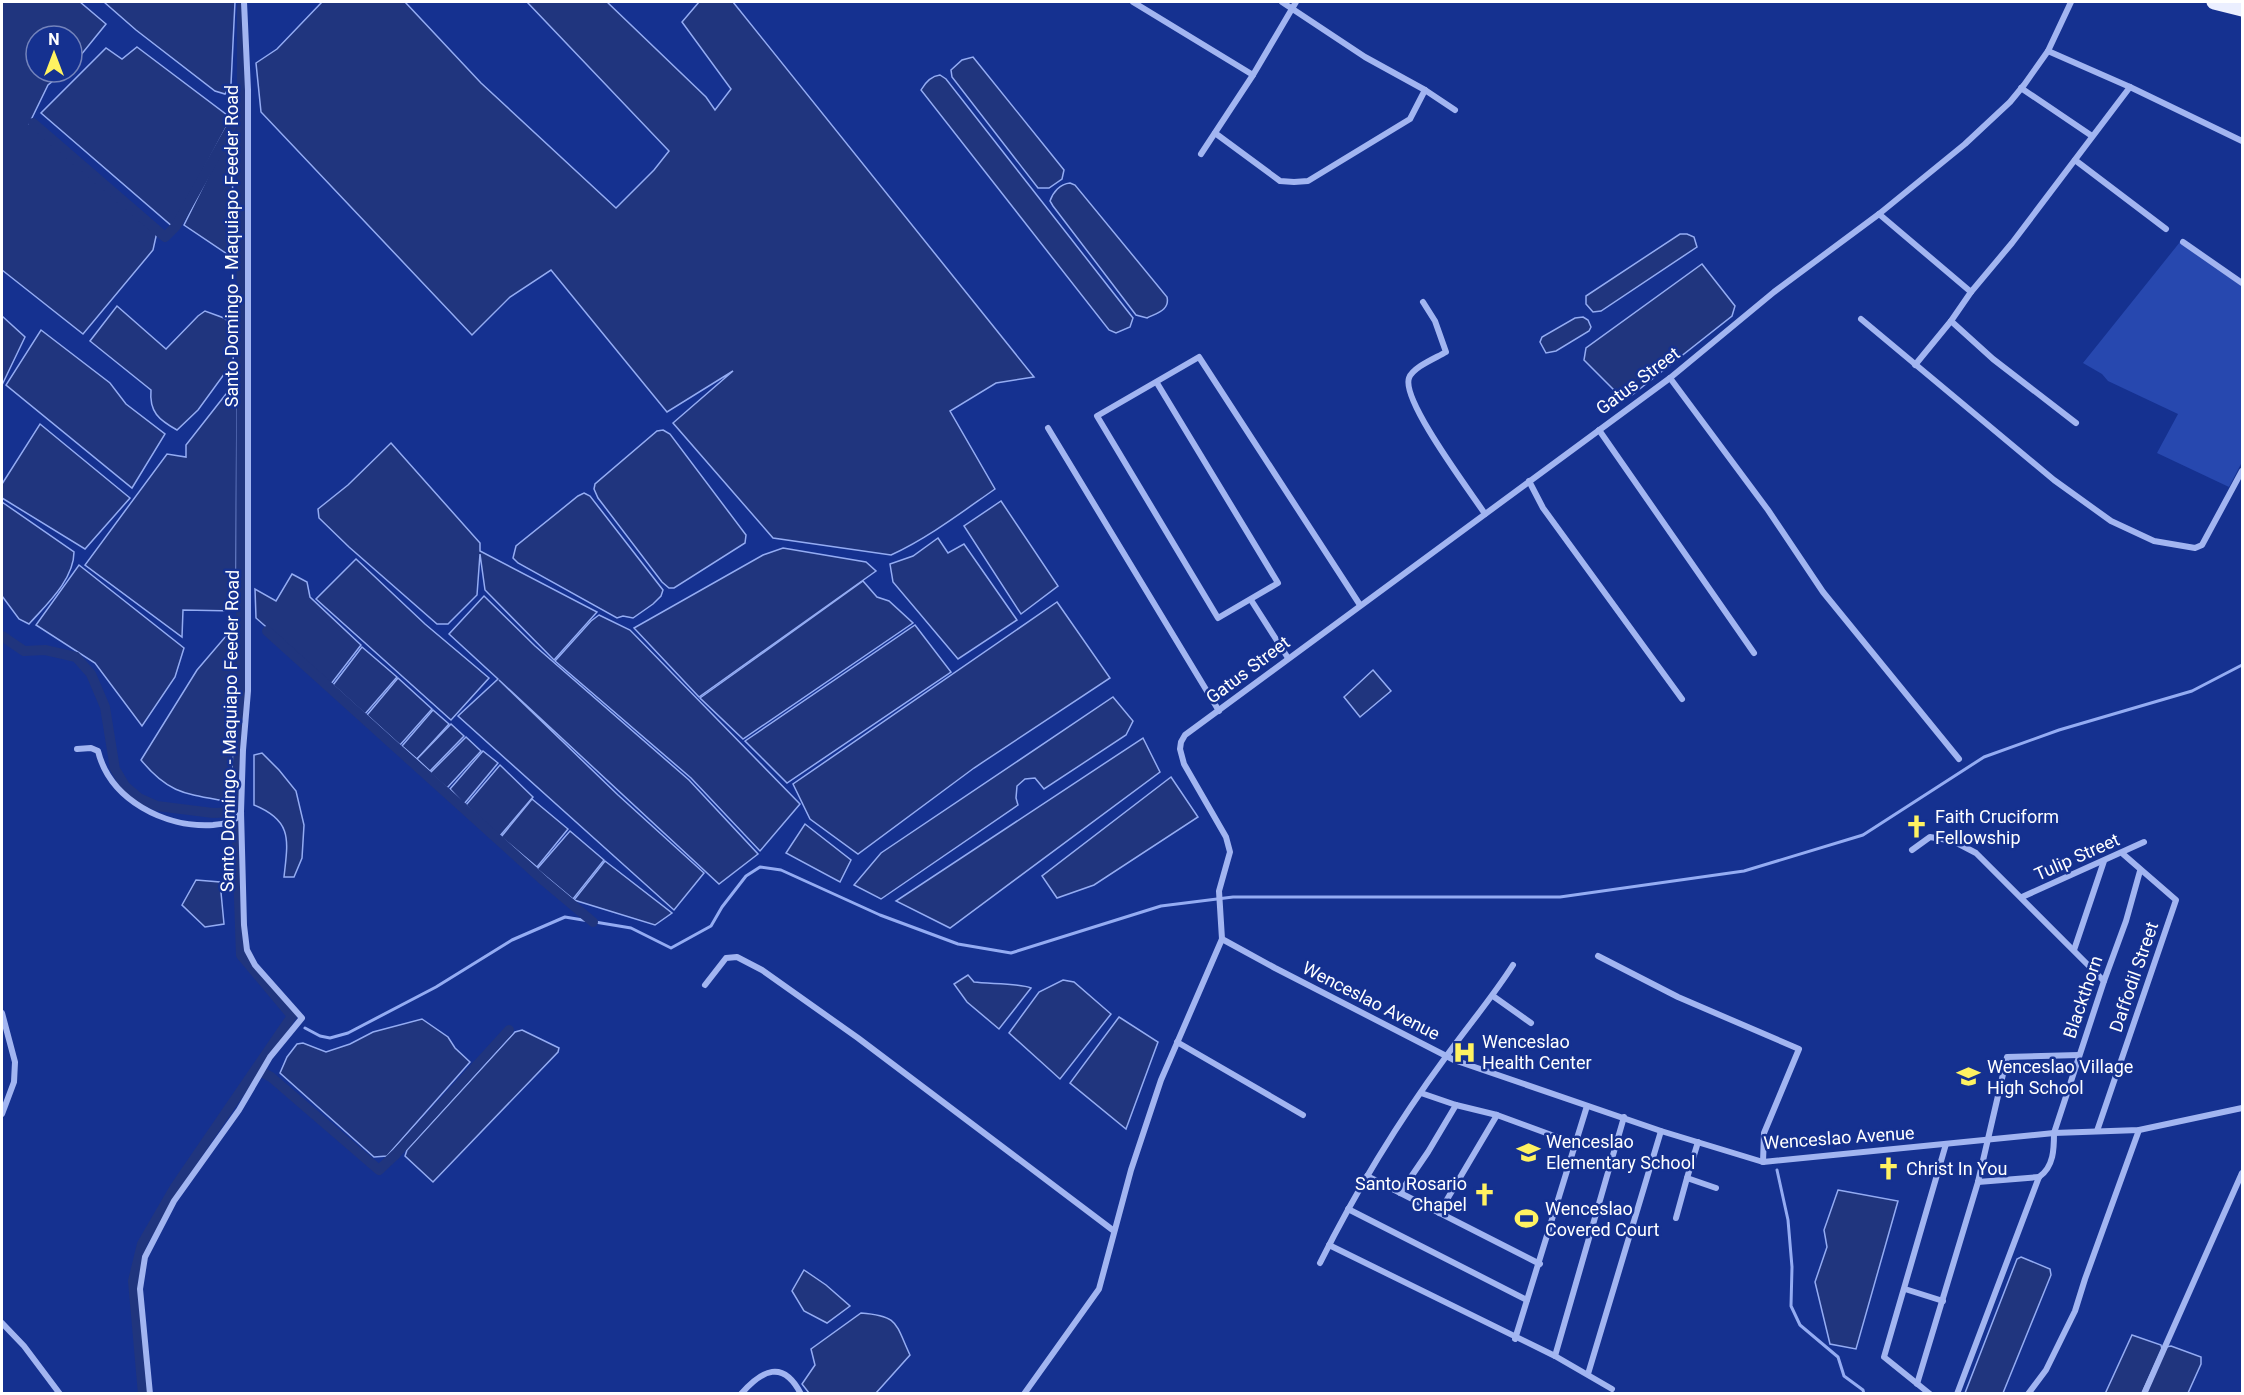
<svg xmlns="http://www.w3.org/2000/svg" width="2244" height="1395" font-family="Roboto,sans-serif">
  <rect width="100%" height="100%" fill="#153190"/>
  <!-- green -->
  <path fill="#2748af" d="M2180,242L2242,286V462L2229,487L2157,453L2178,414L2108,381L2102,374L2083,363Z"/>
  <!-- water -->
  <g fill="#20357e" stroke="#94acf3" stroke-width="1.5">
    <path d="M2,2H80L106,24L72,66V36H36V72H64L48,85L29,124L157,232L153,250L83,334L2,270Z"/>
    <path d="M104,2H235L231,84L225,94L215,91L136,30Z"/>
    <path d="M322,2H405L481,83L616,208L654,170L669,151L527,2H607L706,97L715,110L731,89L682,22L699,2H733L1034,377L996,383L950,411L995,489C962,512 928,538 891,555L773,538L673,423L733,371L667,412L551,270L510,297L472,335L261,112L256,63L277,49Z"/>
    <path d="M137,47L231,118L173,227L41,113L106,48L122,59Z"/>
    <path d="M973,57L1060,165L1064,170L1062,179L1049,188H1038L952,77L951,70L962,60Z"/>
    <path d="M940,75L946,79L1133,318L1130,327L1116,333L1109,330L921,90C925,83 931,76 940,75Z"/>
    <path d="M230,132L236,260L184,225Z"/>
    <path d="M1070,183L1075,185L1167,297C1170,310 1157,313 1147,318L1136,315L1053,206L1050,201C1053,192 1060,184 1070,183Z"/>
    <path d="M1680,234H1687L1694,237L1697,247L1601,311L1593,312L1586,304V296Z"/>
    <path d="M1702,264L1735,306L1732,316L1632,395L1617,393L1584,360L1586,348Z"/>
    <path d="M117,306L166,349L198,316L205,311L224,318L235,327L233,362L198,410L177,430C159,420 149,412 151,390L90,341Z"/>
    <path d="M2,316L25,337L2,385Z"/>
    <path d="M1583,317L1588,320L1591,327L1589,331L1556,351L1546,353L1540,342L1542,337L1575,318Z"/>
    <path d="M41,330L110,383L126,404L165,434L132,488L6,385Z"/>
    <path d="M237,380L236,611L183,610L182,637L85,565L167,454L186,457V445Z"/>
    <path d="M40,424L130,498L85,549L2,498V484Z"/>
    <path d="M663,430L670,434L746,535L745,543L674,588H669L662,582L598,498L594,489L595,484L657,431Z"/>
    <path d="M391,443L480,543V551L597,612L554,660L485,590L480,554L477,595L448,624H437L349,547L319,518L318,509L348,485Z"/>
    <path d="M584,493L590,496L663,590L661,596L653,604L633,618L623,616L617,618L518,563L513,558L516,546L578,496Z"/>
    <path d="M1001,501L1058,586L1021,614L964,526Z"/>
    <path d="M2,502L74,552C74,579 47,604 29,624L19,619L2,596Z"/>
    <path d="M938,538L948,553L964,544L1017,620L958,659L893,582L890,564L913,556Z"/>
    <path d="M783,548L866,562L876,571L699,697L634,628L763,555Z"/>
    <path d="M356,559L425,624L489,678L451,720L316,599Z"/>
    <path d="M79,565L184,648L175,677L142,726L95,663L36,625Z"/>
    <path d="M292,574L307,582L310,597L361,645L331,684L256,618L255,589L276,601Z"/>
    <path d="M863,581L877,597L889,601L913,623L743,739L700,698Z"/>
    <path d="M484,596L535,646L689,780L758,854L719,884L499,680L618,795L704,873L674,910L458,716L498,679L449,634Z"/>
    <path d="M1057,602L1110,678L974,768L858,854L810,819L793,784Z"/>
    <path d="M599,615L630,630L800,804L760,851L691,778L555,661L591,621Z"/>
    <path d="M915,625L951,672L787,783L745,741Z"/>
    <path d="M226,636L239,640L232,786L225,801C185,794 168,793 141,760L197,670Z"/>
    <path d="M362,647L397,677L365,714L333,685Z"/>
    <path d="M1373,670L1391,691L1360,717L1344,697Z"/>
    <path d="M398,678L432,709L400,745L367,715Z"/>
    <path d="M1113,697L1133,721L1126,735L1044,789L1035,778L1025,779L1017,786L1016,798L1018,805L881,899L854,885L881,853Z"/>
    <path d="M433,710L449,724L417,759L402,746Z"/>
    <path d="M451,724L464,736L430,771L417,759Z"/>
    <path d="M466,737L481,751L447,788L430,773Z"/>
    <path d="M1143,738L1160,772L950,928L896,901Z"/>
    <path d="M483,751L498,763L464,804L450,789Z"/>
    <path d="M262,753L279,770L296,791L304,825L302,858L294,877H284C288,840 293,821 254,805V755Z"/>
    <path d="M500,765L533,797L499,837L466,805Z"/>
    <path d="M1171,777L1198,817L1094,885L1057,898L1042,876Z"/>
    <path d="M532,799L568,829L537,867L501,837Z"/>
    <path d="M805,824L851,860L840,882L786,853Z"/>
    <path d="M570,831L604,860L573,899L537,869Z"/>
    <path d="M605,861L672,913L655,925L574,900Z"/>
    <path d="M196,880L220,882L224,924L205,927L182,905Z"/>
    <path d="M968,975L974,982C988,984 1020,983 1031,988L999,1029L967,1002L954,984Z"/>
    <path d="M1063,980L1074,982L1111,1014L1060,1079L1009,1033L1039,992Z"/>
    <path d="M1119,1017L1158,1042L1126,1129L1070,1083Z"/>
    <path d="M422,1019L448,1037L455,1048L470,1062L387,1156L374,1157L280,1073L287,1057L297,1044L303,1043L326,1052L350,1044L373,1032Z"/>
    <path d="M522,1030L559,1048L558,1052L433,1182L405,1156L407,1150L515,1032Z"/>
    <path d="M1838,1190L1898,1201L1856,1349L1830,1344L1815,1282L1827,1247L1824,1230Z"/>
    <path d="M2021,1257L2050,1269L2051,1275L2003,1393H1965L2017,1259Z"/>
    <path d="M804,1270L826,1285L850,1306L827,1323L804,1311L792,1291Z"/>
    <path d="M861,1313C899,1316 895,1323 910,1355L876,1393H809L802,1384L815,1365L811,1349Z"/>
    <path d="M2132,1335L2161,1345L2162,1349L2142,1393L2105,1394Z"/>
    <path d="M2171,1346L2201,1357V1364L2188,1393L2146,1394L2166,1347Z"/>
  </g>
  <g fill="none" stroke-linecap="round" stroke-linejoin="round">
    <!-- stream -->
    <g stroke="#94acf3" stroke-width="3">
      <path d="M305,1028L320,1036L330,1038L348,1033L436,987L512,940L565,917L631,928L671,948L711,926L722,907L746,876L760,867L781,870L880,915L958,944L1011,953L1161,906L1233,897H1560L1744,871L1863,835L1984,757L2059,730L2192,691L2242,665"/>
      <path d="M1777,1170L1788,1220L1792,1267L1791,1306L1800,1325L1838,1357L1844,1376L1863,1390L1864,1394"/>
    </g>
    <!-- canal -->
    <g stroke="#20357e" stroke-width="10">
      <path d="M33,123L165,237L176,226L241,110"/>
      <path d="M267,631L544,881L593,922"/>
      <path d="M2,636L24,651L45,650L76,657L91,674L105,707L115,769L125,786L139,798L157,806L213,813L236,812"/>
      <path d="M256,1069L271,1077L379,1170L396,1154L509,1030"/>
      <path d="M143,1394L133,1281L142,1244L175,1187L292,1016L241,955L236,812L241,688L242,7"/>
    </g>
    <!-- minor -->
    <g stroke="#a2b5f1" stroke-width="6">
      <path d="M1133,2L1253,75"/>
      <path d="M1282,2L1365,57L1425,90L1455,110"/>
      <path d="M2071,2L2048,51L2024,85L2010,102L1965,144L1879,214L1774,292L1670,378L1185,735L1181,742L1180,749L1184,764L1226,837L1230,852L1219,891L1222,939L1275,968L1454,1060L1661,1131L1763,1162L2054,1133L2139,1130L2242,1108"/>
      <path d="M2048,51L2130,87L2242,141"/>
      <path d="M2021,88L2092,136"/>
      <path d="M1215,133L1280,181L1294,182L1308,181L1410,119L1425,90"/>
      <path d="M1201,154L1253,75L1296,2"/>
      <path d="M2075,160L2166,229"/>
      <path d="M1879,214L1971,292L2012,243L2130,87"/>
      <path d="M2183,242L2242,283"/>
      <path d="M1423,302L1435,321L1446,352C1436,358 1413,367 1409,378C1401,400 1470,491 1485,514"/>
      <path d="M1861,319L2054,480L2111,521L2154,541L2195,548L2202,545L2242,471"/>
      <path d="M1951,321L1993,359L2076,423"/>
      <path d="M1915,365L1951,321L1971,292"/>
      <path d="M1670,378L1768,510L1823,592L1959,759"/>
      <path d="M1157,383L1278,583L1218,618L1097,416L1199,357L1360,605"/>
      <path d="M1048,428L1219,711"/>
      <path d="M1599,430L1754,653"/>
      <path d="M1529,481L1543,508L1682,699"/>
      <path d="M1251,600L1288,658"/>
      <path d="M77,749L91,748L98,751C110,800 165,828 213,825C224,824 235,822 241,813"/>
      <path d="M1912,850L1930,837L1953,841L1976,853L2104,981"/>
      <path d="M2022,897L2144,842"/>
      <path d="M2074,950L2104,861"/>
      <path d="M1598,956L1678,997L1799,1049L1764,1133L1763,1162"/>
      <path d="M705,985L726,958L737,957L762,970L858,1038L1114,1231"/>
      <path d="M1493,996L1531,1023"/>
      <path d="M2,1013L15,1062L14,1082L2,1114"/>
      <path d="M1177,1042L1303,1115"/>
      <path d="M1421,1093L1456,1105L1497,1115L1576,1144"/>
      <path d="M2097,1131L2176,900L2123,854"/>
      <path d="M1698,1142L1687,1178L1716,1188"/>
      <path d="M1367,1176L1540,1264"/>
      <path d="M1978,1182L2039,1177"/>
      <path d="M1400,1193L1428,1152L1456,1105"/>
      <path d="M1348,1209L1527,1300"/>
      <path d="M1439,1213L1497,1115"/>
      <path d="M1676,1218L1687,1178"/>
      <path d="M1329,1245L1555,1356L1612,1389"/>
      <path d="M1320,1263C1356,1191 1398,1122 1445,1058C1467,1027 1492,998 1513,965"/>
      <path d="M1905,1289L1943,1301"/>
      <path d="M2,1323L24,1346L60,1394"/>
      <path d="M1515,1339L1587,1106"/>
      <path d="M1555,1356L1624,1117"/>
      <path d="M1588,1374L1661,1131"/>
      <path d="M1917,1384L1978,1182L2007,1057L2079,1055"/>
      <path d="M150,1394L140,1289L145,1257L174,1201L239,1110L270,1057L302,1018L255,965L247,950L244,925L241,812L243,750L248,691V90L244,2"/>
      <path d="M741,1394C762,1370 783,1359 801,1394"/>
      <path d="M1024,1394L1099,1289L1131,1170L1161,1080L1222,939"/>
      <path d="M1930,1394L1884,1357L1946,1144"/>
      <path d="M1957,1394L2039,1177C2054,1167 2054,1148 2054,1133L2104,981L2126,921L2140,871"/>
      <path d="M2028,1394L2046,1370L2075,1311L2085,1279L2139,1130"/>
      <path d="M2144,1394L2242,1173"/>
    </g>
    <!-- primary -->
    <path stroke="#ebefff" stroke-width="15" d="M2214,2L2242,9"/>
  </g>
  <!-- icons -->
  <defs>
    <symbol id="church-bare" viewBox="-9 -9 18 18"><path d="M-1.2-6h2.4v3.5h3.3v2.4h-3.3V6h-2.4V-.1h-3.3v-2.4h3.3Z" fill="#fff261" stroke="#153190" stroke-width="2.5" paint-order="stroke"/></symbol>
    <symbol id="hospital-bare" viewBox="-9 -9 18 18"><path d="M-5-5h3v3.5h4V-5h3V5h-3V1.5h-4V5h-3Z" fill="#fff261" stroke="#153190" stroke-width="2.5" paint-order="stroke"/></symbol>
    <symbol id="school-bare" viewBox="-9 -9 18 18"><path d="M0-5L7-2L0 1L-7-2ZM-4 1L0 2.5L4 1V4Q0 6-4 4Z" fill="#fff261" stroke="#153190" stroke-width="2.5" paint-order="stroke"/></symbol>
    <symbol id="stadium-bare" viewBox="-9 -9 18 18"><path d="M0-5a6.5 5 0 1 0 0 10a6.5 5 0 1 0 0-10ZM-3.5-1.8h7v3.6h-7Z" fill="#fff261" stroke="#153190" stroke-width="2.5" paint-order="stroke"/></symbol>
  </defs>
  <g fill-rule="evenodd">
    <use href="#church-bare" x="1900" y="810" width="33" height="33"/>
    <use href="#hospital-bare" x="1448" y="1036" width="33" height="33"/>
    <use href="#school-bare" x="1952" y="1060" width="33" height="33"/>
    <use href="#school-bare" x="1512" y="1136" width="33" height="33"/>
    <use href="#church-bare" x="1872" y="1152" width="33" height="33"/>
    <use href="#church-bare" x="1468" y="1178" width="33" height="33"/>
    <use href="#stadium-bare" x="1510" y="1202" width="33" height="33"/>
  </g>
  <g text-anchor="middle" stroke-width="5" stroke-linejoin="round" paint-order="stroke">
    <!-- street labels -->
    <g font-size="18" fill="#fff" stroke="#153190">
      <text transform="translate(232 246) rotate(-90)" y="6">Santo Domingo - Maquiapo Feeder Road</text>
      <text transform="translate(1638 381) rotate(-37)" y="6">Gatus Street</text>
      <text transform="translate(1248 670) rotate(-37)" y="6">Gatus Street</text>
      <text transform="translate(230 731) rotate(-89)" y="6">Santo Domingo - Maquiapo Feeder Road</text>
      <text transform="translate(2077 857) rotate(-24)" y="6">Tulip Street</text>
      <text transform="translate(2134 977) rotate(-71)" y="6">Daffodil Street</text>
      <text transform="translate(2083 997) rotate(-71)" y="6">Blackthorn</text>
      <text transform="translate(1371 1001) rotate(27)" y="6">Wenceslao Avenue</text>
      <text transform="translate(1839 1138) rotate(-4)" y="6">Wenceslao Avenue</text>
    </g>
    <!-- poi labels -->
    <g font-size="18" fill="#fff" stroke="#153190" text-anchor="start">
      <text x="1935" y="823">Faith Cruciform<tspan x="1935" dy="21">Fellowship</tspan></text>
      <text x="1482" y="1048">Wenceslao<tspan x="1482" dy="21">Health Center</tspan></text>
      <text x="1987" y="1073">Wenceslao Village<tspan x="1987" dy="21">High School</tspan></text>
      <text x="1546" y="1148">Wenceslao<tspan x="1546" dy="21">Elementary School</tspan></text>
      <text x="1906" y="1175">Christ In You</text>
      <text x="1467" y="1190" text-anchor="end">Santo Rosario<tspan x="1467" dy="21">Chapel</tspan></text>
      <text x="1545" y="1215">Wenceslao<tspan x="1545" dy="21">Covered Court</tspan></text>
    </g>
  </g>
  <!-- border -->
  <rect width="2244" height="1395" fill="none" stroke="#ffffff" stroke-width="6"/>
  <!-- north arrow -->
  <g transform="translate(54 54)"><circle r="28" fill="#153190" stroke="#7383bc" stroke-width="1.5"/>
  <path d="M0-4.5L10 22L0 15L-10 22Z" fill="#fff261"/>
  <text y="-9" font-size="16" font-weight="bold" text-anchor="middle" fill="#ffffff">N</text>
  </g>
</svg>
